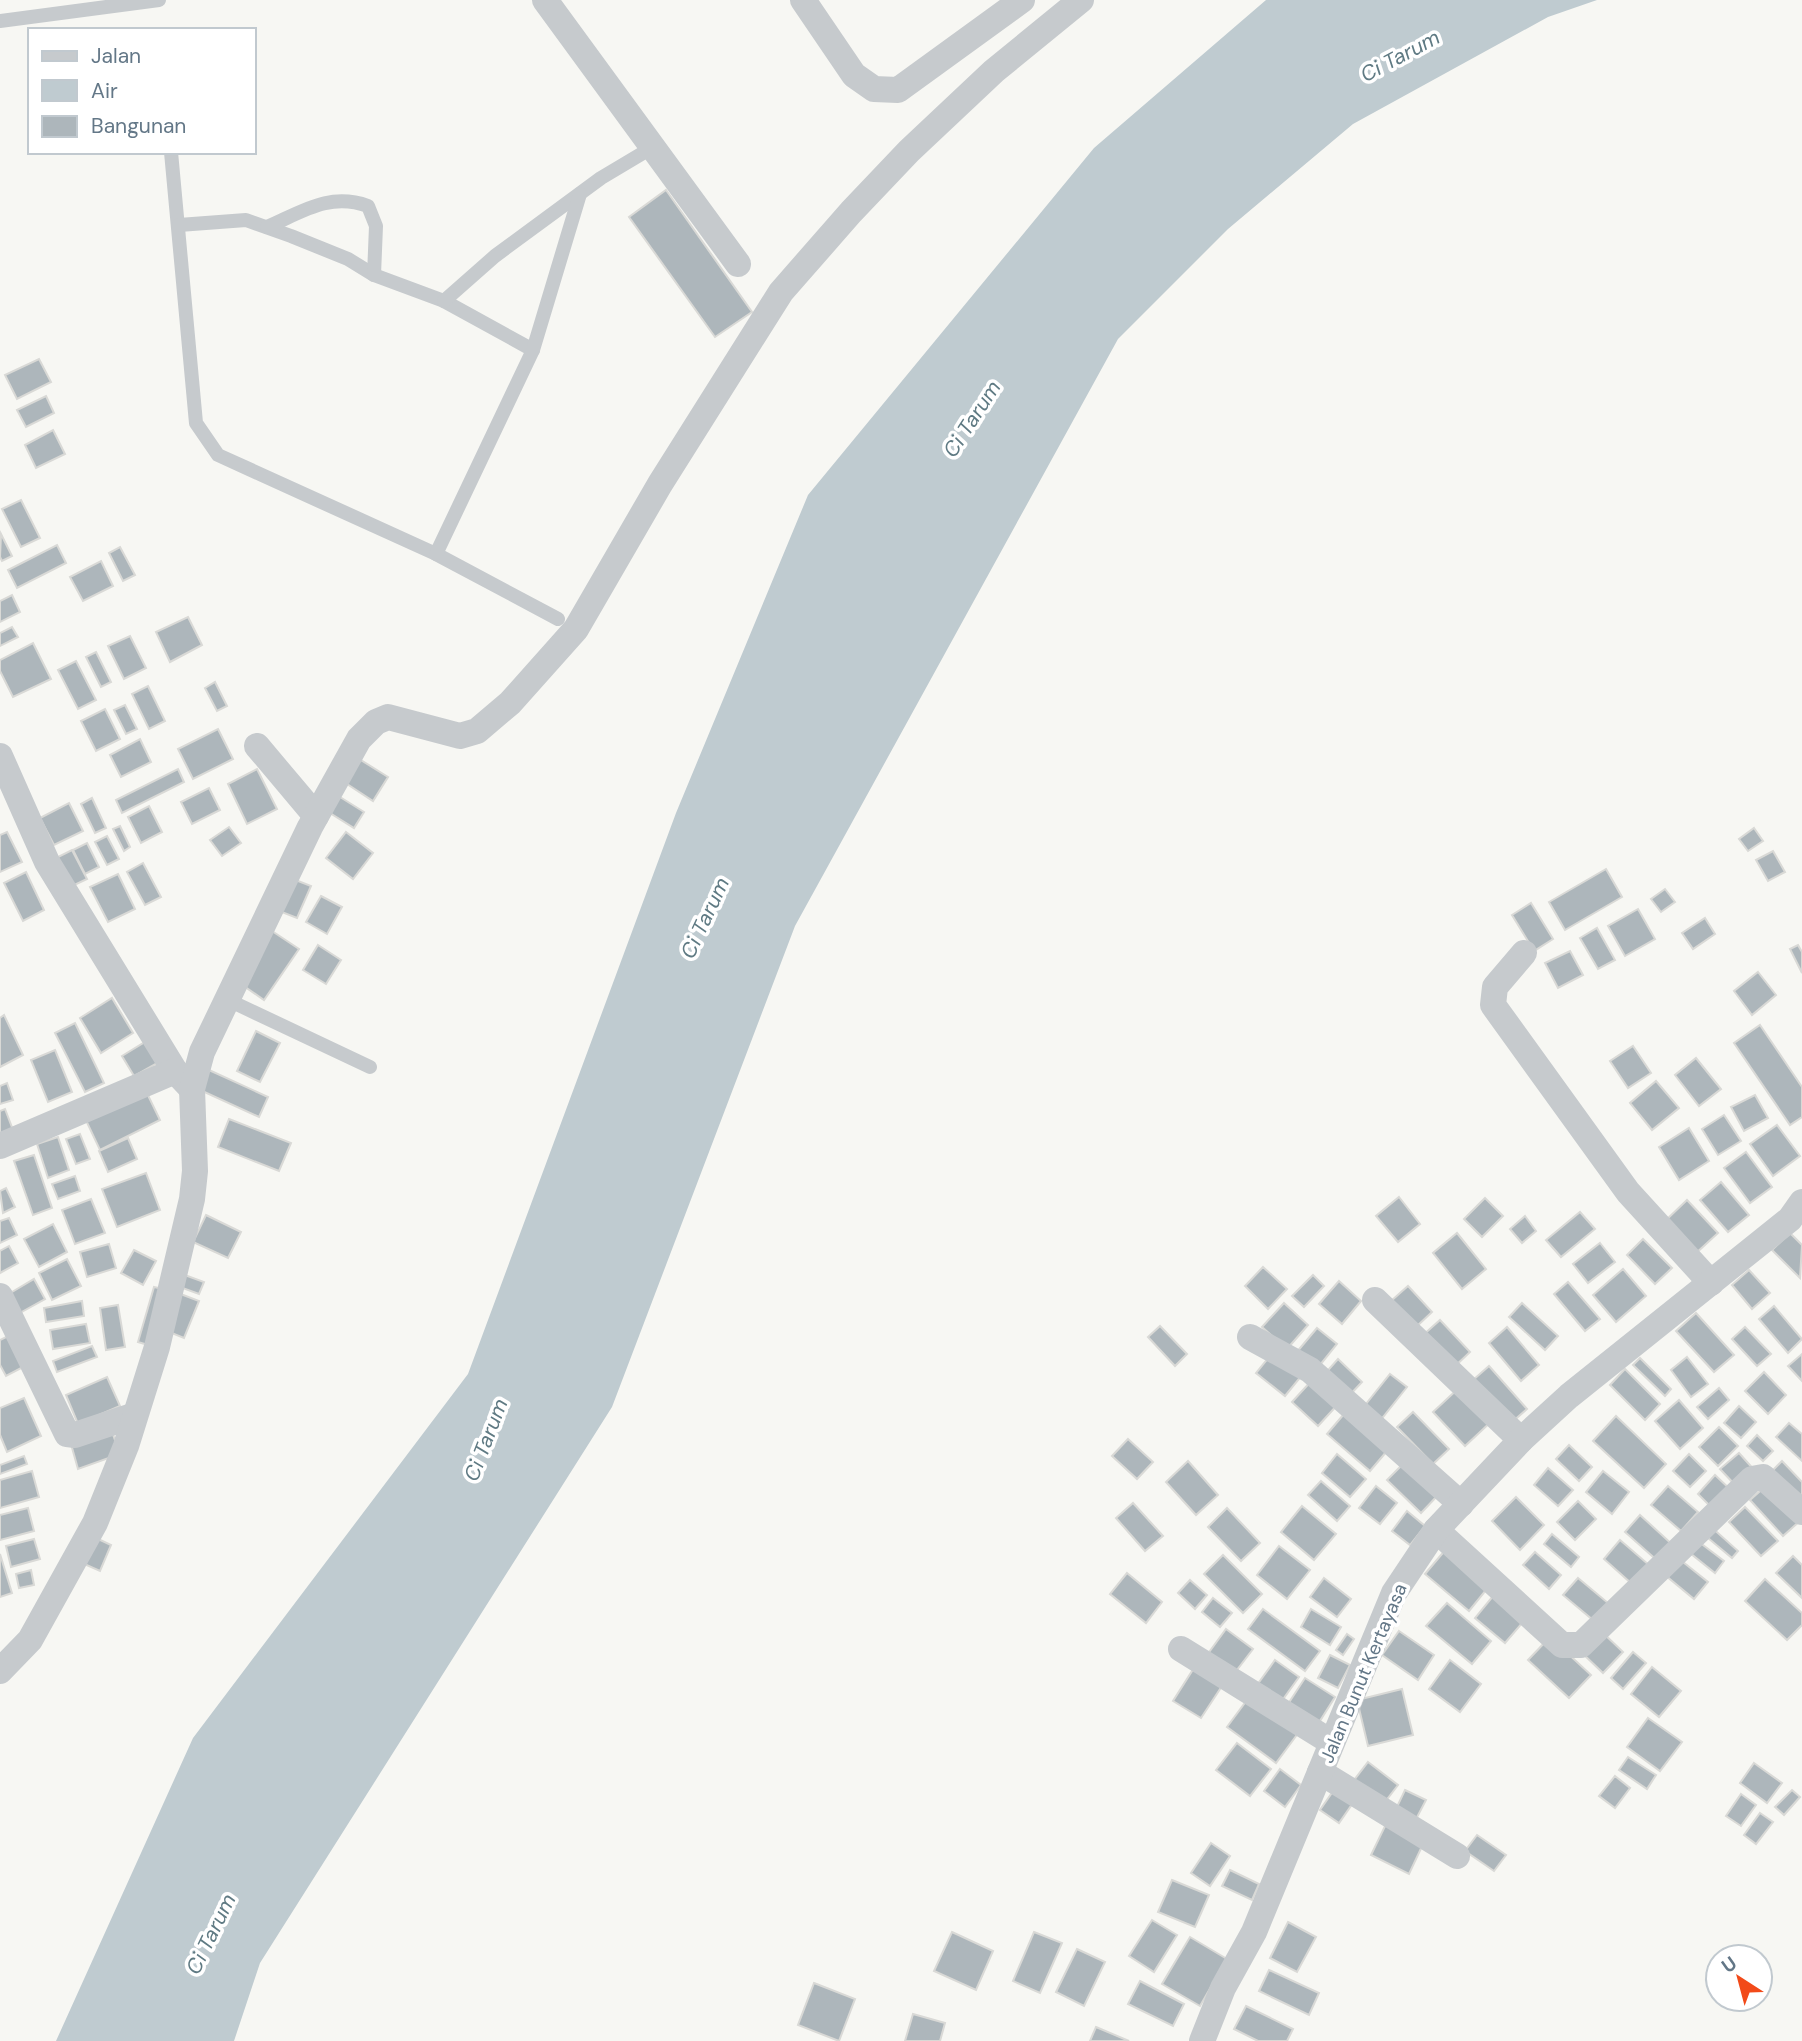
<svg xmlns="http://www.w3.org/2000/svg" width="1802" height="2041" font-family="'DM Sans',sans-serif">
  <rect width="100%" height="100%" fill="#f7f7f3"/>
  <!-- water -->
  <path fill="#bfcbd0" d="M1266,0H1597L1548,17L1353,124L1228,229L1118,339L795,926L612,1407L260,1963L234,2041H56L193,1738L468,1374L676,813L808,495L1094,148Z"/>
  <!-- building -->
  <g fill="#adb6bb" stroke="#d9d9d6" stroke-width="2">
    <path d="M666,190L752,312L715,337L629,217Z"/>
    <path d="M39,359L51,382L17,399L5,375Z"/>
    <path d="M46,396L54,413L26,427L17,410Z"/>
    <path d="M53,430L65,454L36,468L25,445Z"/>
    <path d="M21,500L40,538L21,547L2,509Z"/>
    <path d="M1,534L12,556L2,561L0,557Z"/>
    <path d="M57,545L66,563L17,588L8,570Z"/>
    <path d="M120,547L135,575L123,581L109,553Z"/>
    <path d="M101,561L113,586L83,601L70,577Z"/>
    <path d="M12,595L20,612L0,622V601Z"/>
    <path d="M188,617L202,645L170,662L156,632Z"/>
    <path d="M12,627L18,637L0,646V633Z"/>
    <path d="M130,636L146,668L124,679L108,646Z"/>
    <path d="M33,643L51,679L13,697L0,671V660Z"/>
    <path d="M96,652L111,682L101,687L86,657Z"/>
    <path d="M76,661L96,700L78,709L58,670Z"/>
    <path d="M215,682L227,706L217,711L205,688Z"/>
    <path d="M148,686L165,721L149,729L132,694Z"/>
    <path d="M125,705L137,729L126,734L114,710Z"/>
    <path d="M105,709L120,739L96,751L81,721Z"/>
    <path d="M218,729L233,759L193,779L178,749Z"/>
    <path d="M140,739L151,762L121,777L110,755Z"/>
    <path d="M356,757L388,777L373,801L341,780Z"/>
    <path d="M178,769L184,782L122,813L116,800Z"/>
    <path d="M257,769L277,809L247,824L228,784Z"/>
    <path d="M209,788L220,810L192,824L181,802Z"/>
    <path d="M332,792L364,812L354,828L322,808Z"/>
    <path d="M92,798L106,828L95,833L81,804Z"/>
    <path d="M69,803L83,831L54,845L40,818Z"/>
    <path d="M149,806L162,832L141,843L128,817Z"/>
    <path d="M120,826L130,847L124,851L113,829Z"/>
    <path d="M229,827L241,843L222,856L210,840Z"/>
    <path d="M1754,828L1763,841L1748,851L1739,839Z"/>
    <path d="M7,832L22,862L0,872V835Z"/>
    <path d="M346,832L373,853L353,879L326,858Z"/>
    <path d="M107,836L119,859L107,865L95,842Z"/>
    <path d="M87,843L99,867L85,874L73,850Z"/>
    <path d="M72,850L87,879L66,889L52,860Z"/>
    <path d="M1773,851L1785,872L1768,881L1756,860Z"/>
    <path d="M143,863L161,897L145,905L127,872Z"/>
    <path d="M1606,869L1622,897L1565,930L1549,902Z"/>
    <path d="M26,872L44,910L23,921L4,883Z"/>
    <path d="M118,874L135,909L108,922L90,887Z"/>
    <path d="M288,877L311,886L297,918L274,909Z"/>
    <path d="M1665,889L1675,902L1661,912L1651,899Z"/>
    <path d="M321,896L342,907L327,934L306,922Z"/>
    <path d="M1531,903L1553,939L1534,951L1512,915Z"/>
    <path d="M1638,909L1655,939L1625,956L1608,926Z"/>
    <path d="M1705,918L1715,934L1693,949L1682,933Z"/>
    <path d="M1597,928L1615,960L1598,969L1580,938Z"/>
    <path d="M272,931L299,949L264,1000L238,982Z"/>
    <path d="M318,945L341,960L326,984L303,970Z"/>
    <path d="M1798,945L1802,952V973L1790,949Z"/>
    <path d="M1570,951L1583,975L1558,988L1545,963Z"/>
    <path d="M1758,972L1776,995L1752,1015L1734,991Z"/>
    <path d="M112,998L133,1033L101,1053L80,1018Z"/>
    <path d="M4,1015L23,1055L0,1067V1018Z"/>
    <path d="M75,1023L104,1083L85,1092L55,1033Z"/>
    <path d="M1760,1025L1802,1087V1117L1790,1125L1734,1043Z"/>
    <path d="M256,1031L280,1043L260,1082L237,1071Z"/>
    <path d="M145,1042L157,1063L134,1076L122,1056Z"/>
    <path d="M1633,1046L1651,1073L1628,1088L1610,1061Z"/>
    <path d="M55,1050L72,1092L48,1102L31,1060Z"/>
    <path d="M1696,1058L1721,1089L1699,1106L1675,1075Z"/>
    <path d="M209,1070L268,1097L259,1117L200,1090Z"/>
    <path d="M1656,1081L1679,1108L1652,1130L1630,1103Z"/>
    <path d="M7,1083L13,1100L0,1104V1086Z"/>
    <path d="M143,1085L160,1120L100,1150L83,1114Z"/>
    <path d="M1755,1095L1768,1118L1744,1131L1731,1107Z"/>
    <path d="M5,1109L13,1130L0,1136V1111Z"/>
    <path d="M1724,1115L1741,1141L1718,1155L1702,1129Z"/>
    <path d="M229,1119L291,1143L279,1171L218,1147Z"/>
    <path d="M1777,1125L1800,1156L1773,1176L1750,1144Z"/>
    <path d="M1689,1128L1709,1161L1679,1180L1659,1147Z"/>
    <path d="M80,1134L90,1159L76,1164L66,1139Z"/>
    <path d="M58,1137L69,1170L48,1178L37,1144Z"/>
    <path d="M128,1138L137,1159L108,1172L99,1151Z"/>
    <path d="M1746,1152L1772,1187L1750,1203L1724,1168Z"/>
    <path d="M34,1155L52,1208L33,1215L14,1161Z"/>
    <path d="M146,1173L160,1210L117,1227L102,1189Z"/>
    <path d="M75,1176L80,1191L58,1199L52,1184Z"/>
    <path d="M1721,1182L1749,1215L1728,1232L1700,1200Z"/>
    <path d="M6,1188L15,1207L3,1213L0,1191Z"/>
    <path d="M1399,1197L1420,1224L1398,1242L1376,1216Z"/>
    <path d="M1485,1198L1503,1216L1482,1237L1464,1219Z"/>
    <path d="M91,1199L105,1233L75,1244L62,1210Z"/>
    <path d="M1687,1200L1718,1233L1694,1255L1664,1222Z"/>
    <path d="M1580,1212L1595,1229L1561,1257L1546,1240Z"/>
    <path d="M206,1215L241,1232L228,1258L193,1242Z"/>
    <path d="M1525,1216L1536,1231L1522,1243L1510,1229Z"/>
    <path d="M9,1218L17,1235L0,1243V1221Z"/>
    <path d="M53,1224L67,1252L39,1267L24,1239Z"/>
    <path d="M1457,1233L1486,1269L1462,1289L1433,1253Z"/>
    <path d="M1790,1233L1802,1245L1800,1278L1772,1250Z"/>
    <path d="M1643,1239L1672,1268L1655,1284L1627,1255Z"/>
    <path d="M1600,1243L1615,1262L1588,1283L1573,1264Z"/>
    <path d="M109,1244L116,1268L87,1277L80,1252Z"/>
    <path d="M9,1246L18,1263L0,1273V1251Z"/>
    <path d="M134,1250L156,1261L143,1285L121,1273Z"/>
    <path d="M67,1259L81,1286L52,1300L39,1273Z"/>
    <path d="M1263,1267L1287,1289L1268,1309L1245,1286Z"/>
    <path d="M1623,1269L1646,1296L1616,1322L1593,1295Z"/>
    <path d="M1749,1270L1770,1293L1752,1309L1732,1285Z"/>
    <path d="M182,1274L204,1282L199,1294L177,1286Z"/>
    <path d="M1313,1275L1324,1286L1304,1307L1292,1296Z"/>
    <path d="M34,1279L45,1299L18,1314L7,1295Z"/>
    <path d="M1339,1281L1361,1301L1342,1324L1319,1304Z"/>
    <path d="M1568,1282L1600,1319L1585,1331L1554,1294Z"/>
    <path d="M1408,1286L1432,1312L1416,1327L1391,1301Z"/>
    <path d="M154,1287L163,1289L148,1345L138,1342Z"/>
    <path d="M178,1293L199,1301L184,1338L164,1330Z"/>
    <path d="M82,1301L84,1316L46,1322L44,1308Z"/>
    <path d="M1284,1303L1308,1325L1287,1349L1262,1327Z"/>
    <path d="M1522,1303L1558,1336L1545,1350L1509,1317Z"/>
    <path d="M118,1305L125,1347L106,1350L100,1308Z"/>
    <path d="M1774,1306L1802,1339L1788,1353L1759,1319Z"/>
    <path d="M1696,1313L1734,1355L1714,1372L1676,1331Z"/>
    <path d="M1440,1320L1470,1352L1452,1369L1422,1336Z"/>
    <path d="M86,1324L90,1343L53,1349L50,1330Z"/>
    <path d="M1160,1326L1187,1354L1175,1366L1148,1337Z"/>
    <path d="M1507,1327L1539,1365L1521,1381L1489,1343Z"/>
    <path d="M1745,1327L1771,1354L1757,1366L1732,1339Z"/>
    <path d="M1317,1328L1337,1344L1316,1370L1296,1353Z"/>
    <path d="M12,1334L27,1365L6,1376L0,1365V1340Z"/>
    <path d="M92,1346L97,1357L57,1372L53,1361Z"/>
    <path d="M1274,1351L1303,1374L1285,1396L1256,1373Z"/>
    <path d="M1802,1354V1381L1788,1366Z"/>
    <path d="M1687,1357L1708,1384L1691,1397L1671,1370Z"/>
    <path d="M1640,1358L1671,1389L1665,1396L1633,1365Z"/>
    <path d="M1338,1359L1362,1382L1346,1399L1322,1377Z"/>
    <path d="M1489,1366L1527,1409L1511,1423L1473,1380Z"/>
    <path d="M1625,1369L1660,1404L1645,1420L1610,1385Z"/>
    <path d="M1764,1372L1786,1395L1768,1414L1745,1391Z"/>
    <path d="M1390,1374L1407,1387L1379,1422L1362,1409Z"/>
    <path d="M107,1377L120,1406L78,1424L66,1395Z"/>
    <path d="M1314,1378L1340,1402L1318,1426L1292,1402Z"/>
    <path d="M1462,1385L1494,1419L1465,1446L1433,1412Z"/>
    <path d="M1719,1388L1729,1400L1708,1419L1697,1407Z"/>
    <path d="M24,1398L41,1436L7,1452L0,1435V1408Z"/>
    <path d="M1679,1400L1703,1428L1680,1449L1655,1421Z"/>
    <path d="M1739,1406L1756,1422L1741,1438L1724,1423Z"/>
    <path d="M1413,1412L1449,1449L1433,1464L1397,1427Z"/>
    <path d="M1344,1414L1387,1451L1370,1471L1327,1434Z"/>
    <path d="M1616,1416L1666,1464L1644,1488L1593,1441Z"/>
    <path d="M1789,1423L1802,1434V1461L1776,1437Z"/>
    <path d="M1719,1427L1738,1446L1718,1466L1699,1447Z"/>
    <path d="M111,1429L120,1454L78,1469L71,1444Z"/>
    <path d="M1757,1435L1773,1451L1763,1461L1747,1446Z"/>
    <path d="M1128,1439L1153,1462L1137,1479L1112,1456Z"/>
    <path d="M1569,1445L1592,1467L1579,1481L1556,1459Z"/>
    <path d="M1739,1453L1756,1472L1738,1488L1720,1469Z"/>
    <path d="M1337,1454L1366,1479L1350,1497L1322,1473Z"/>
    <path d="M1689,1454L1706,1471L1690,1487L1673,1471Z"/>
    <path d="M24,1456L27,1464L0,1474V1465Z"/>
    <path d="M1188,1461L1218,1495L1196,1515L1166,1482Z"/>
    <path d="M1406,1461L1440,1493L1421,1513L1387,1480Z"/>
    <path d="M1782,1461L1802,1482V1506L1770,1473Z"/>
    <path d="M1548,1468L1573,1490L1558,1506L1534,1485Z"/>
    <path d="M32,1471L39,1497L0,1508V1480Z"/>
    <path d="M1603,1471L1629,1492L1612,1514L1586,1492Z"/>
    <path d="M1715,1475L1733,1492L1715,1511L1698,1494Z"/>
    <path d="M1321,1481L1350,1506L1337,1521L1308,1495Z"/>
    <path d="M1768,1484L1801,1520L1783,1536L1750,1500Z"/>
    <path d="M1376,1486L1397,1503L1380,1524L1359,1508Z"/>
    <path d="M1668,1486L1698,1512L1681,1531L1651,1505Z"/>
    <path d="M1516,1497L1544,1525L1520,1550L1492,1521Z"/>
    <path d="M1578,1501L1596,1519L1575,1540L1557,1522Z"/>
    <path d="M1133,1503L1163,1536L1145,1551L1116,1518Z"/>
    <path d="M1302,1506L1336,1534L1314,1560L1281,1532Z"/>
    <path d="M1745,1507L1778,1541L1761,1556L1729,1522Z"/>
    <path d="M28,1508L34,1531L0,1540V1515Z"/>
    <path d="M1227,1508L1260,1543L1241,1561L1208,1527Z"/>
    <path d="M1407,1511L1425,1526L1410,1545L1392,1531Z"/>
    <path d="M1640,1515L1675,1547L1660,1563L1625,1532Z"/>
    <path d="M1709,1525L1738,1551L1732,1558L1702,1533Z"/>
    <path d="M1552,1534L1579,1557L1571,1567L1544,1544Z"/>
    <path d="M94,1537L111,1545L100,1571L82,1563Z"/>
    <path d="M34,1539L40,1559L11,1567L6,1546Z"/>
    <path d="M1620,1540L1649,1565L1632,1584L1604,1559Z"/>
    <path d="M1699,1542L1724,1561L1715,1573L1690,1553Z"/>
    <path d="M1279,1546L1310,1570L1287,1599L1257,1575Z"/>
    <path d="M1447,1548L1491,1584L1469,1611L1425,1574Z"/>
    <path d="M1535,1552L1561,1575L1549,1589L1523,1565Z"/>
    <path d="M0,1554L12,1593L0,1597Z"/>
    <path d="M1223,1555L1262,1594L1243,1613L1204,1574Z"/>
    <path d="M1793,1556L1802,1565V1598L1776,1573Z"/>
    <path d="M1678,1558L1708,1582L1694,1599L1665,1575Z"/>
    <path d="M31,1570L34,1585L19,1588L16,1574Z"/>
    <path d="M1127,1573L1162,1602L1146,1623L1110,1594Z"/>
    <path d="M1324,1578L1351,1599L1337,1617L1310,1597Z"/>
    <path d="M1578,1578L1608,1603L1593,1620L1563,1595Z"/>
    <path d="M1765,1579L1802,1613V1625L1787,1640L1745,1601Z"/>
    <path d="M1190,1580L1207,1595L1195,1609L1178,1593Z"/>
    <path d="M1498,1590L1529,1615L1505,1643L1475,1618Z"/>
    <path d="M1213,1598L1232,1613L1220,1627L1202,1612Z"/>
    <path d="M1447,1603L1491,1641L1472,1664L1426,1626Z"/>
    <path d="M1263,1609L1320,1651L1305,1671L1248,1629Z"/>
    <path d="M1311,1609L1341,1627L1330,1645L1301,1627Z"/>
    <path d="M1226,1629L1253,1649L1233,1675L1207,1655Z"/>
    <path d="M1399,1631L1434,1655L1418,1680L1382,1655Z"/>
    <path d="M1601,1631L1623,1652L1603,1673L1581,1652Z"/>
    <path d="M1347,1634L1354,1639L1343,1655L1336,1650Z"/>
    <path d="M1550,1637L1591,1675L1569,1698L1528,1660Z"/>
    <path d="M1633,1652L1646,1663L1623,1689L1611,1678Z"/>
    <path d="M1330,1655L1350,1665L1338,1688L1318,1678Z"/>
    <path d="M1275,1660L1299,1677L1281,1702L1257,1685Z"/>
    <path d="M1450,1660L1481,1684L1460,1712L1429,1689Z"/>
    <path d="M1652,1667L1681,1691L1659,1717L1631,1694Z"/>
    <path d="M1194,1668L1222,1686L1201,1718L1173,1701Z"/>
    <path d="M1305,1678L1335,1697L1318,1724L1288,1704Z"/>
    <path d="M1402,1689L1413,1735L1368,1746L1357,1700Z"/>
    <path d="M1250,1696L1299,1732L1276,1763L1227,1727Z"/>
    <path d="M1648,1718L1682,1742L1660,1771L1627,1747Z"/>
    <path d="M1237,1743L1271,1769L1250,1796L1216,1770Z"/>
    <path d="M1628,1757L1656,1775L1647,1789L1619,1770Z"/>
    <path d="M1368,1762L1398,1785L1381,1807L1351,1784Z"/>
    <path d="M1754,1763L1782,1783L1767,1803L1740,1783Z"/>
    <path d="M1280,1769L1301,1785L1285,1807L1264,1791Z"/>
    <path d="M1615,1776L1630,1788L1615,1808L1599,1796Z"/>
    <path d="M1336,1787L1355,1800L1339,1823L1320,1810Z"/>
    <path d="M1405,1790L1426,1800L1414,1823L1394,1813Z"/>
    <path d="M1792,1790L1800,1797L1784,1815L1775,1807Z"/>
    <path d="M1741,1794L1756,1805L1741,1826L1726,1816Z"/>
    <path d="M1760,1813L1773,1822L1756,1844L1744,1835Z"/>
    <path d="M1387,1822L1425,1840L1409,1874L1371,1855Z"/>
    <path d="M1477,1835L1506,1855L1494,1871L1465,1851Z"/>
    <path d="M1211,1843L1230,1856L1210,1886L1191,1873Z"/>
    <path d="M1230,1870L1259,1884L1252,1900L1222,1886Z"/>
    <path d="M1172,1880L1209,1895L1195,1927L1158,1912Z"/>
    <path d="M1152,1920L1177,1935L1154,1972L1129,1956Z"/>
    <path d="M1288,1922L1316,1937L1297,1972L1270,1958Z"/>
    <path d="M952,1932L993,1951L976,1990L934,1971Z"/>
    <path d="M1034,1932L1062,1943L1040,1993L1013,1981Z"/>
    <path d="M1190,1937L1227,1959L1200,2006L1162,1984Z"/>
    <path d="M1077,1949L1105,1962L1084,2006L1056,1992Z"/>
    <path d="M1269,1970L1319,1993L1309,2015L1259,1991Z"/>
    <path d="M1140,1981L1184,2004L1173,2026L1128,2004Z"/>
    <path d="M814,1983L855,1999L839,2041L798,2025Z"/>
    <path d="M1246,2006L1293,2029L1287,2041H1258L1234,2029Z"/>
    <path d="M913,2014L945,2023L940,2041H905Z"/>
    <path d="M1096,2027L1129,2041H1090Z"/>
  </g>
  <g fill="none" stroke-linecap="round" stroke-linejoin="round">
    <!-- lane -->
    <g stroke="#c6cacd" stroke-width="14">
      <path d="M0,21L159,0"/>
      <path d="M171,152L196,423L218,455L436,554L558,619"/>
      <path d="M179,225L246,220L291,236L348,259L374,275L444,301L533,350"/>
      <path d="M267,227C302,212 329,192 368,206L376,226L374,275"/>
      <path d="M444,301L495,256L601,178L653,147"/>
      <path d="M436,554L533,350L580,194"/>
      <path d="M226,999L370,1067"/>
    </g>
    <!-- street -->
    <g stroke="#c6cacd" stroke-width="26">
      <path d="M545,0L738,264"/>
      <path d="M803,0L854,75L874,89L898,90L1022,0"/>
      <path d="M257,746L316,816"/>
      <path d="M0,756L47,862L175,1071L192,1089"/>
      <path d="M1524,953L1495,987L1493,1005L1628,1192L1711,1283"/>
      <path d="M0,1146L175,1071"/>
      <path d="M0,1296L67,1434L75,1435L135,1415"/>
      <path d="M1375,1300L1521,1440"/>
      <path d="M1250,1337L1310,1370L1461,1504"/>
      <path d="M1436,1530L1562,1645H1581L1752,1479L1763,1477L1802,1512"/>
      <path d="M1181,1649L1331,1742"/>
      <path d="M0,1671L30,1640L95,1523L126,1446L157,1347L192,1199L195,1171L192,1089L202,1052L310,827L359,739L376,722L388,717L460,736L477,731L510,703L576,629L660,484L781,292L851,212L909,151L994,71L1081,0"/>
      <path d="M1320,1772L1457,1856"/>
      <path d="M1202,2041L1223,1988L1254,1932L1394,1593L1436,1530L1521,1440L1569,1396L1790,1219L1802,1202"/>
    </g>
  </g>
  <g text-anchor="middle" stroke-width="7" stroke-linejoin="round" paint-order="stroke">
    <!-- street labels -->
    <g font-size="19" fill="#637787" stroke="#fff">
      <text transform="translate(1363 1673) rotate(-67)" y="7">Jalan Bunut Kertayasa</text>
    </g>
    <!-- water labels -->
    <g font-size="21" font-style="italic" fill="#5f7a83" stroke="#fff">
      <text transform="translate(1400 56) rotate(-28)" y="7">Ci Tarum</text>
      <text transform="translate(972 419) rotate(-57)" y="7">Ci Tarum</text>
      <text transform="translate(705 918) rotate(-65)" y="7">Ci Tarum</text>
      <text transform="translate(486 1440) rotate(-69)" y="7">Ci Tarum</text>
      <text transform="translate(211 1934) rotate(-64)" y="7">Ci Tarum</text>
    </g>
  </g>
  <!-- legend -->
  <rect x="28" y="28" width="228" height="126" fill="#ffffff" stroke="#c1c9cf" stroke-width="2"/>
  <rect x="42" y="51" width="35" height="10" fill="#c6cacd" stroke="#c1c9cf" stroke-width="2"/>
  <text x="91" y="63" font-size="21" fill="#637787">Jalan</text>
  <rect x="42" y="80" width="35" height="21" fill="#bfcbd0" stroke="#c1c9cf" stroke-width="2"/>
  <text x="91" y="98" font-size="21" fill="#637787">Air</text>
  <rect x="42" y="116" width="35" height="21" fill="#adb6bb" stroke="#c1c9cf" stroke-width="2"/>
  <text x="91" y="133" font-size="21" fill="#637787">Bangunan</text>
  <!-- north arrow -->
  <g transform="translate(1739 1978) rotate(324)"><circle r="33" fill="#ffffff" stroke="#c1c9cf" stroke-width="2"/>
  <path d="M0-5L12 26L0 18L-12 26Z" fill="#f24a19"/>
  <text y="-10" font-size="19" font-weight="bold" text-anchor="middle" fill="#637787">U</text>
  </g>
</svg>
